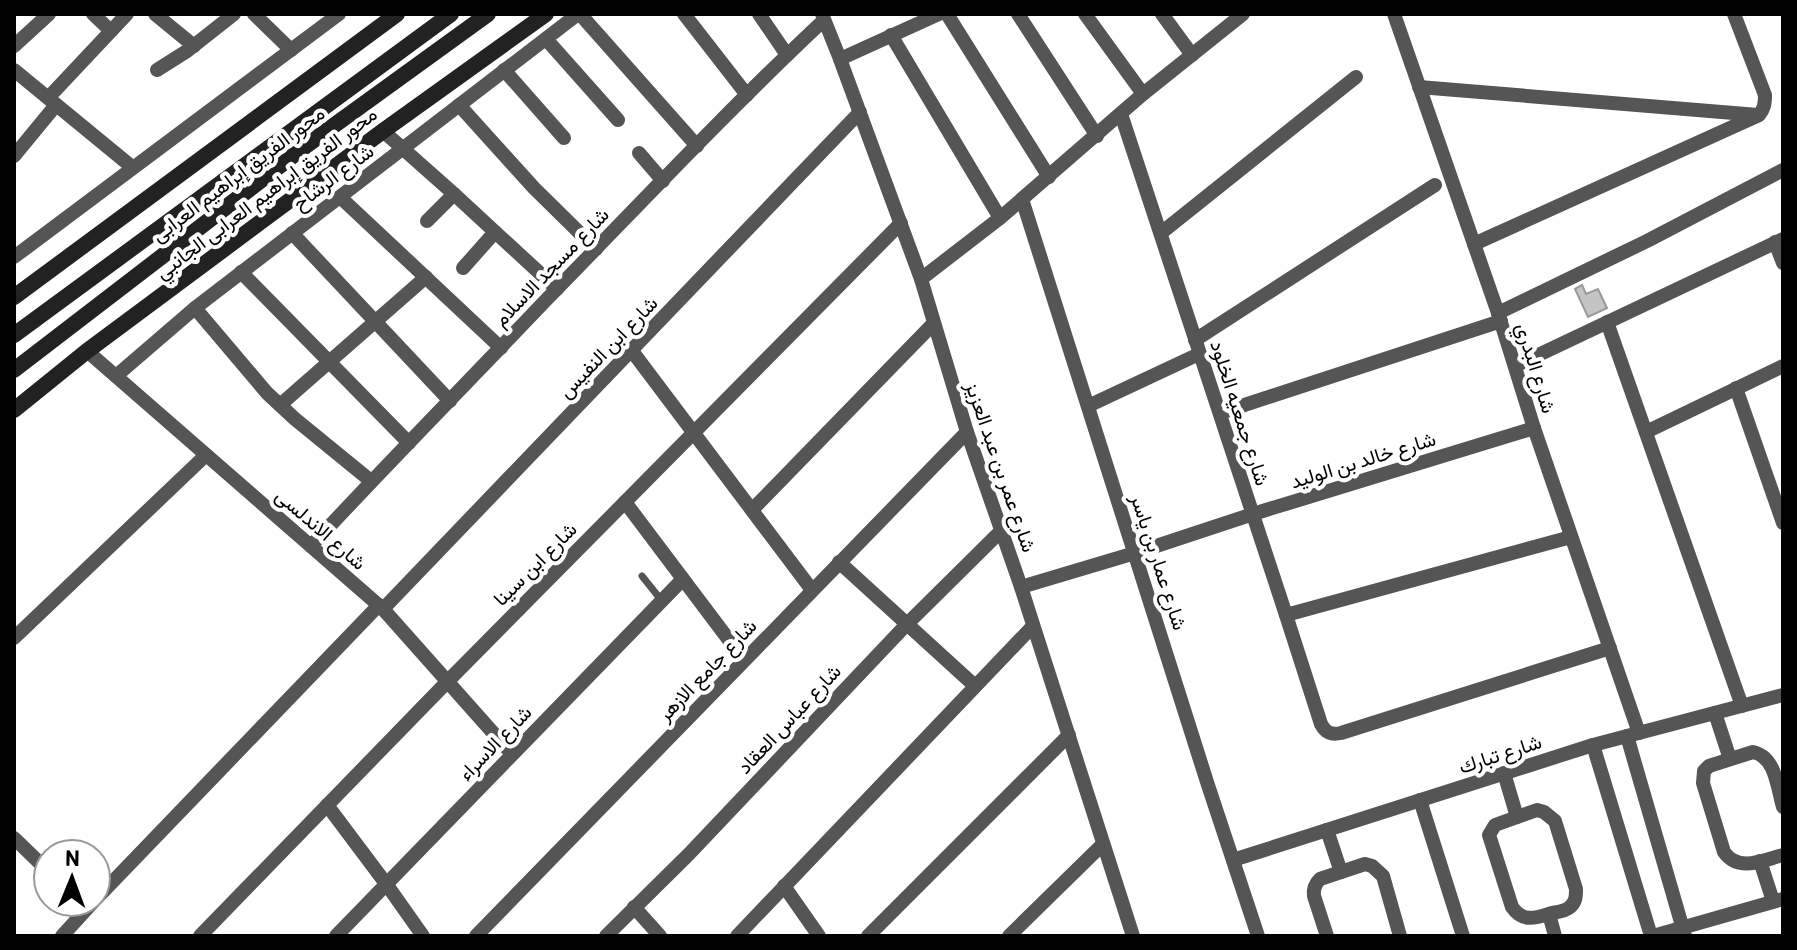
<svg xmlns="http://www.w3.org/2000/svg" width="1797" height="950" font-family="Barlow,Vazirmatn,sans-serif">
  <rect width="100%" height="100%" fill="#fff"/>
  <!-- building -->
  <path fill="#c4c4c4" stroke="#999" stroke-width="2" d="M1582,285L1586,294L1598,289L1607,308L1588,317L1575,289Z"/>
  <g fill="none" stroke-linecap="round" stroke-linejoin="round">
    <!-- lane -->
    <path stroke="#555" stroke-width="7" d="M642,576L662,601"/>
    <!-- street -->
    <g stroke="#555" stroke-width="14">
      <path d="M93,14L111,31"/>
      <path d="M155,14L194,46"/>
      <path d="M254,14L291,50"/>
      <path d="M580,14L697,146"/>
      <path d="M684,14L747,95"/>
      <path d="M759,14L787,55"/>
      <path d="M822,14L840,59L921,279L967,432L1021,587L1133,936"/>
      <path d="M947,14L1049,177"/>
      <path d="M1018,14L1097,136"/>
      <path d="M1085,14L1143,94"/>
      <path d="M1162,14L1192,55"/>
      <path d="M1394,14L1498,313L1534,428L1639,733"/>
      <path d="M891,35L1000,218"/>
      <path d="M546,39L618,120"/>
      <path d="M14,46L49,14"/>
      <path d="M840,59L939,14"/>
      <path d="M14,70L132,167"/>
      <path d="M157,70L187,51L234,14"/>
      <path d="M504,70L564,138"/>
      <path d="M1419,87L1758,115"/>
      <path d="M48,98L127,14"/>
      <path d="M459,105L534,188L596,249"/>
      <path d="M1121,114L1286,615L1321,724C1326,733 1331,735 1341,733L1610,648"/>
      <path d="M383,131L454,194L557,289"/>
      <path d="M639,153L663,181"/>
      <path d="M14,156L56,105"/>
      <path d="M340,197L501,348"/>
      <path d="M1022,199L1207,782L1258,936"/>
      <path d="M427,221L454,194"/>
      <path d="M292,233L450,401"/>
      <path d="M1161,233L1356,77"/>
      <path d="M1775,242L1783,263"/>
      <path d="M1474,244L1759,115C1764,109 1765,104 1765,95L1734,14"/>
      <path d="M14,257L339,14"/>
      <path d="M463,268L495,232"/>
      <path d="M241,272L409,443"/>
      <path d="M921,279L1000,218L1143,94L1243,14"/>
      <path d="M195,308L267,393L295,419L371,481"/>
      <path d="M1498,313L1647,241L1783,170"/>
      <path d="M1607,322L1742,706"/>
      <path d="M1195,340L1435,185"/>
      <path d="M87,351L383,609L512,754"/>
      <path d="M632,351L812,590"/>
      <path d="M1515,366L1783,239"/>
      <path d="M116,376L195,308L578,14"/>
      <path d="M1736,388L1783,523"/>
      <path d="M280,405L426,277"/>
      <path d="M1088,406L1199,354"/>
      <path d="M1220,413L1501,321"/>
      <path d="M1646,432L1783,366"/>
      <path d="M625,502L744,660"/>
      <path d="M752,510L933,324"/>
      <path d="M311,546C388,463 468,382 546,300C638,206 728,110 824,20"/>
      <path d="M839,562L975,686"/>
      <path d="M1021,587L1135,553L1253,514L1534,428"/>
      <path d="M383,609L860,112"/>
      <path d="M1286,615L1571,537"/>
      <path d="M14,638L206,455"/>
      <path d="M1715,713L1730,759"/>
      <path d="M1627,736L1685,936"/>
      <path d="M1593,745L1651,936"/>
      <path d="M1504,773L1517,817"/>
      <path d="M1420,800L1463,936"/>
      <path d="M327,805L387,885L423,936"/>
      <path d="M1783,807C1777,787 1776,757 1753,752L1709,766L1704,771L1703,783L1724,852C1739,873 1763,860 1783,855"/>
      <path d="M1537,810L1544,812L1555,821L1576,889C1576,896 1576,902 1570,907C1566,911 1558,912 1552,913C1536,918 1523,923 1512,907L1489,835L1495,825Z"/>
      <path d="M1327,830L1341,872"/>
      <path d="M14,838L48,871"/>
      <path d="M1233,860L1593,745L1783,695"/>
      <path d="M1760,861L1773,901"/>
      <path d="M784,886L819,936"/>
      <path d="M96,899L379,605"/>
      <path d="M634,907L660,936"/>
      <path d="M1549,914L1555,936"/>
      <path d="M62,936L93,902"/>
      <path d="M200,936L447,682L901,223"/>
      <path d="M336,936L683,579"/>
      <path d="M476,936L967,432"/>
      <path d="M606,936L689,854L907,624L1002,530"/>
      <path d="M737,936L1033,626"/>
      <path d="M868,936L1069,735"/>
      <path d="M1009,936L1103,844"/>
      <path d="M1327,936L1314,896C1313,889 1315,884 1320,879L1365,864L1372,866L1383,876L1400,936"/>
      <path d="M1653,936L1783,899"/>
    </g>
    <!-- secondary -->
    <g stroke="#222" stroke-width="16">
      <path d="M14,297L397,14"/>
      <path d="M14,335L451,14"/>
      <path d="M14,370L307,145L488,14"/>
      <path d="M14,410L87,351L383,131L546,14"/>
    </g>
  </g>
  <g text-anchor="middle" stroke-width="8" stroke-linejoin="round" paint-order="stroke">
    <!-- street labels -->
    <g font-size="20" fill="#000" stroke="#fff">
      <text transform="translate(238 174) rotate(-37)" y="7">محور الفريق إبراهيم العرابى</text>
      <text transform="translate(333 177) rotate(-37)" y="7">شارع الرشاح</text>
      <text transform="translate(266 193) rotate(-37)" y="7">محور الفريق إبراهيم العرابى الجانبي</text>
      <text transform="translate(551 267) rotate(-46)" y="7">شارع مسجد الاسلام</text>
      <text transform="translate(608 347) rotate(-46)" y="7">شارع ابن النفيس</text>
      <text transform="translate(1536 368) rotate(73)" y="7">شارع البدري</text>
      <text transform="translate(1240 413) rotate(72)" y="7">شارع جمعيه الخلود</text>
      <text transform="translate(1363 460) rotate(-17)" y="7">شارع خالد بن الوليد</text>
      <text transform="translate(1001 467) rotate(71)" y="7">شارع عمر بن عبد العزيز</text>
      <text transform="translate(321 529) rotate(41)" y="7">شارع الاندلسى</text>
      <text transform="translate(1159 562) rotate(72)" y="7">شارع عمار بن ياسر</text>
      <text transform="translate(535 564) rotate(-45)" y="7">شارع ابن سينا</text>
      <text transform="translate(707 670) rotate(-46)" y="7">شارع جامع الازهر</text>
      <text transform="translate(789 719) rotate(-47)" y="7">شارع عباس العقاد</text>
      <text transform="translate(495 743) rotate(-46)" y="7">شارع الاسراء</text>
      <text transform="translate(1500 754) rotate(-18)" y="7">شارع تبارك</text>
    </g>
  </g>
  <!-- border -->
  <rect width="1797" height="950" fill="none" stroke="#000000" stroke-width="32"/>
  <!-- north arrow -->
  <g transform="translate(72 878) rotate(1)"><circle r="38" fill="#ffffff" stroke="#999999" stroke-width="2"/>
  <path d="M0-6L14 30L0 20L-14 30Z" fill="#000000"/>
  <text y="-12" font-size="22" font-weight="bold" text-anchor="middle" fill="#000000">N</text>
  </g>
</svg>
